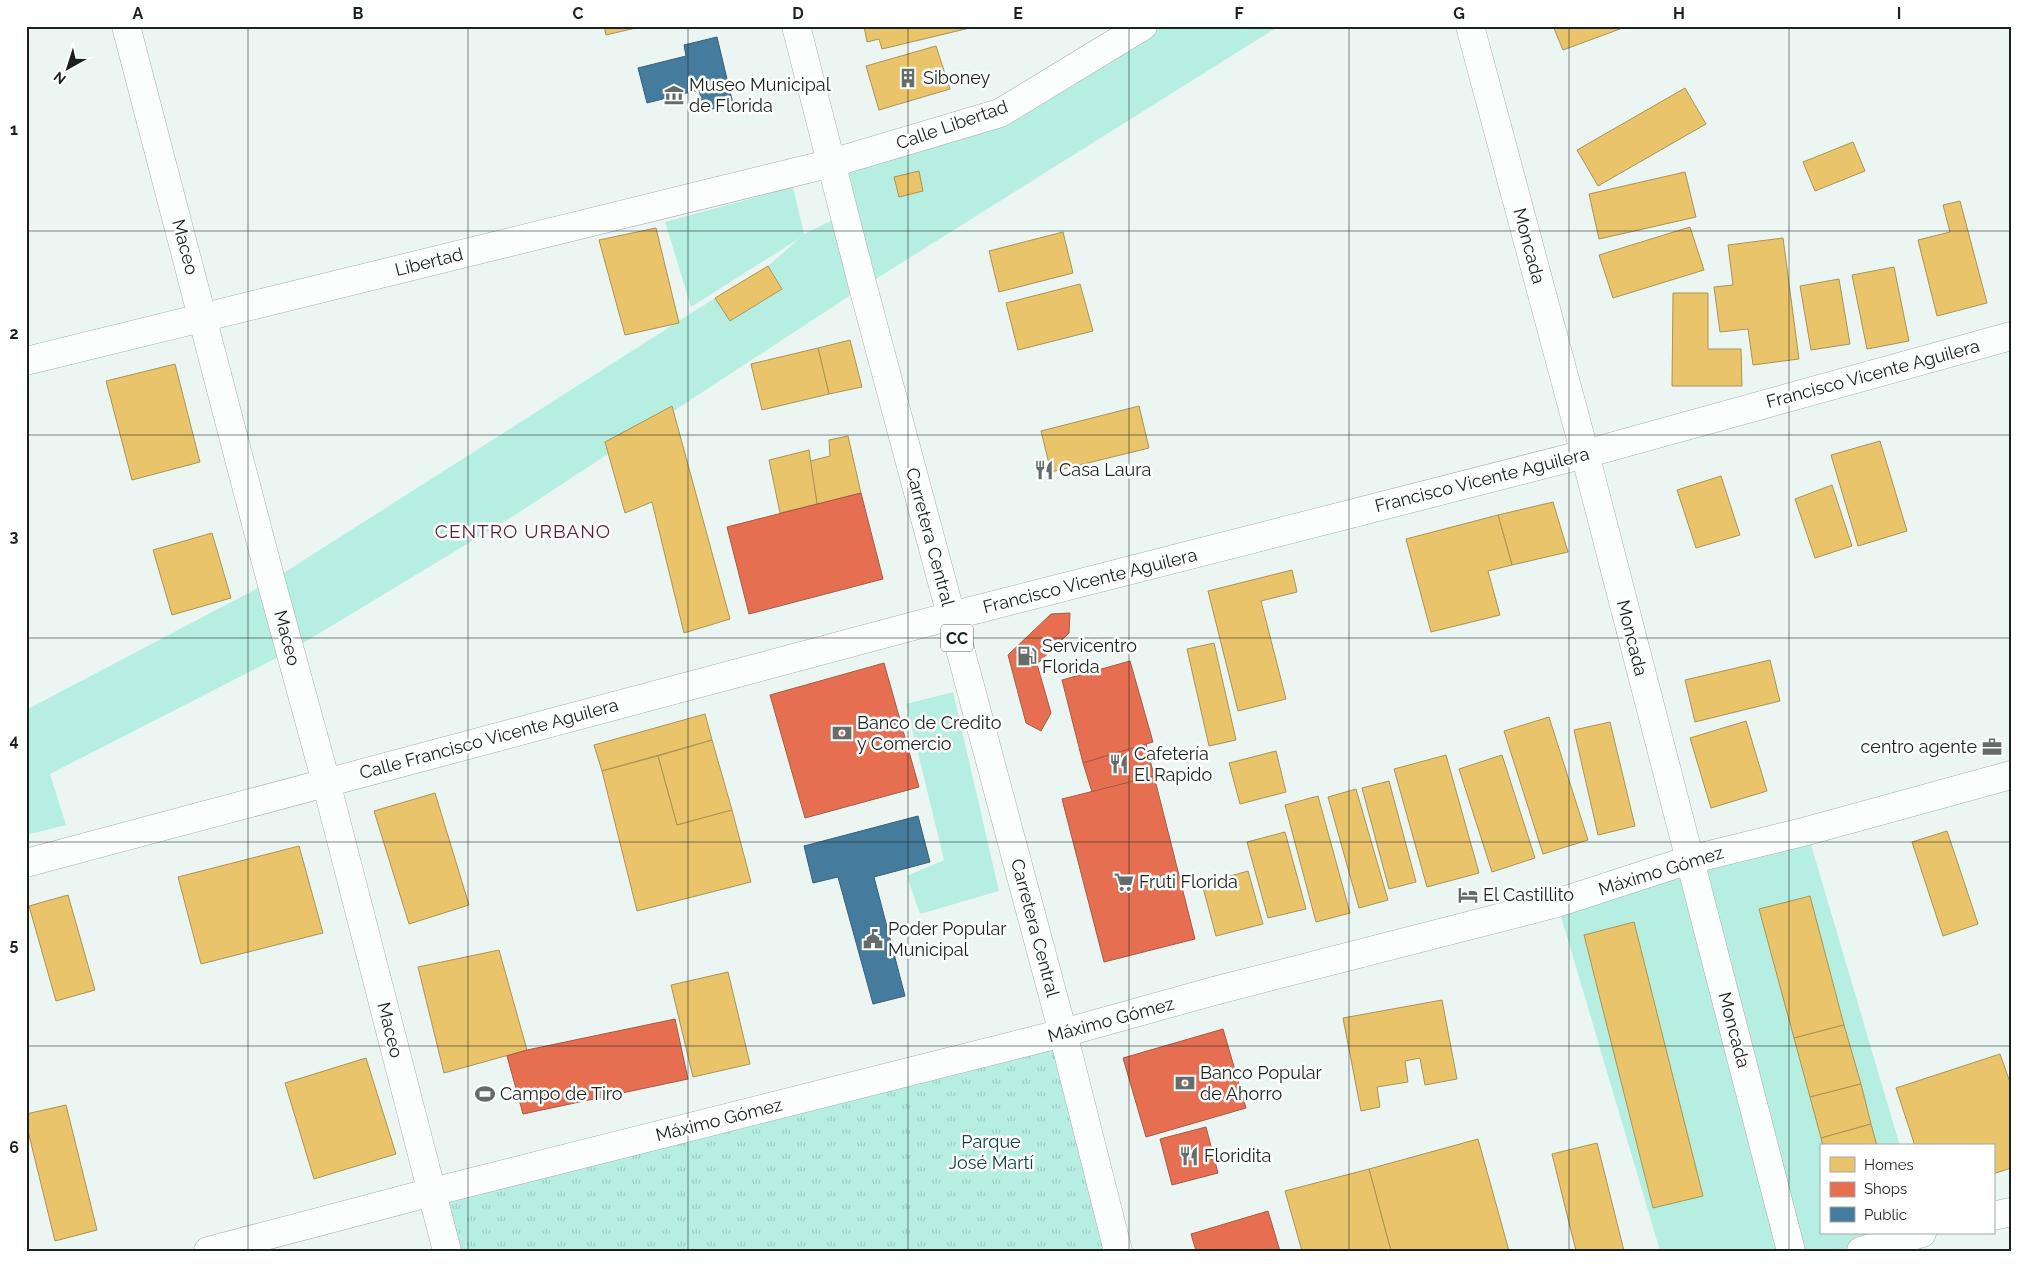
<svg xmlns="http://www.w3.org/2000/svg" width="2037" height="1277" font-family="Raleway,sans-serif">
  <defs>
    <pattern id="park-tufts" width="24" height="20" patternUnits="userSpaceOnUse" patternTransform="scale(1.25)"><rect width="24" height="20" fill="#b6efe2"/><path d="M3 7l-1-3M5 7V3M7 7l1-3M15 17l-1-3M17 17v-4M19 17l1-3" fill="none" stroke="#9ccdc1"/></pattern>
  </defs>
  <rect width="100%" height="100%" fill="#ebf6f3"/>
  <!-- green -->
  <g fill="#b6efe2">
    <path d="M1143,26H1279L863,287L515,515L290,651L50,774L66,825L26,835V710L271,581L715,298L731,321L782,289L768,266L800,238L691,307L665,222L793,187L804,234L845,214L832,163L1000,113Z"/>
    <path d="M953,692L999,891L920,914L907,876L944,860L906,704Z"/>
    <path d="M1807,831L1900,1146H1821V1233H1922L1861,1251H1660L1557,903Z"/>
  </g>
  <!-- park -->
  <path fill="url(#park-tufts)" d="M1063,1033L1118,1251H447L432,1192Z"/>
  <!-- homes -->
  <g fill="#e9c46a" stroke="#ab9354">
    <path d="M604,26H644L606,35Z"/>
    <path d="M864,26H978L882,49L879,39L867,42Z"/>
    <path d="M1553,26H1628L1563,50Z"/>
    <path d="M936,46L950,89L879,110L866,66Z"/>
    <path d="M1685,88L1706,124L1598,186L1577,150Z"/>
    <path d="M1853,142L1865,171L1815,191L1803,162Z"/>
    <path d="M919,171L923,191L899,197L894,177Z"/>
    <path d="M1685,172L1696,217L1599,239L1589,194Z"/>
    <path d="M1960,201L1987,303L1937,316L1918,240L1950,232L1943,205Z"/>
    <path d="M1690,227L1704,270L1613,298L1599,255Z"/>
    <path d="M656,228L679,323L625,335L599,240Z"/>
    <path d="M1063,232L1073,273L999,292L989,251Z"/>
    <path d="M1783,238L1799,359L1753,365L1748,329L1720,332L1714,287L1733,285L1728,245Z"/>
    <path d="M768,266L782,289L730,321L715,298Z"/>
    <path d="M1894,267L1909,341L1867,349L1852,275Z"/>
    <path d="M1839,279L1850,344L1811,350L1800,286Z"/>
    <path d="M1080,284L1093,331L1018,350L1006,303Z"/>
    <path d="M1673,293H1708V349H1741L1742,386H1672Z"/>
    <path d="M850,340L862,387L829,394L818,348Z"/>
    <path d="M818,348L829,394L762,410L751,364Z"/>
    <path d="M175,364L200,462L132,480L106,381Z"/>
    <path d="M672,406L730,619L684,633L652,502L625,513L605,442Z"/>
    <path d="M1139,406L1149,448L1051,472L1041,431Z"/>
    <path d="M848,436L861,493L817,504L810,461L830,456L829,440Z"/>
    <path d="M1880,441L1907,531L1858,546L1831,455Z"/>
    <path d="M809,450L817,504L780,513L769,460Z"/>
    <path d="M1721,476L1740,535L1696,548L1677,490Z"/>
    <path d="M1832,485L1852,546L1815,558L1795,499Z"/>
    <path d="M1553,502L1568,552L1512,565L1498,515Z"/>
    <path d="M1498,515L1512,565L1488,571L1500,615L1431,632L1406,539Z"/>
    <path d="M212,533L231,598L172,615L153,550Z"/>
    <path d="M1292,570L1297,592L1261,601L1286,699L1238,711L1208,591Z"/>
    <path d="M1214,643L1236,740L1209,746L1187,649Z"/>
    <path d="M1770,660L1780,701L1695,722L1685,680Z"/>
    <path d="M705,714L712,740L602,771L594,745Z"/>
    <path d="M1549,717L1588,840L1543,854L1504,731Z"/>
    <path d="M1746,721L1767,791L1711,808L1690,738Z"/>
    <path d="M1610,722L1635,826L1598,835L1574,730Z"/>
    <path d="M712,740L732,810L677,825L658,756Z"/>
    <path d="M1276,751L1286,792L1240,804L1229,763Z"/>
    <path d="M1446,755L1479,873L1427,887L1394,769Z"/>
    <path d="M1502,755L1535,858L1492,872L1459,769Z"/>
    <path d="M658,756L677,825L732,810L751,882L637,911L602,771Z"/>
    <path d="M1389,781L1416,882L1389,889L1362,788Z"/>
    <path d="M1356,789L1388,900L1359,908L1328,797Z"/>
    <path d="M435,793L469,905L409,924L374,811Z"/>
    <path d="M1318,796L1350,913L1316,922L1285,805Z"/>
    <path d="M1947,831L1978,924L1943,936L1912,842Z"/>
    <path d="M1285,832L1306,909L1268,918L1247,842Z"/>
    <path d="M299,846L323,933L201,964L178,877Z"/>
    <path d="M1248,871L1263,924L1216,936L1202,884Z"/>
    <path d="M68,895L95,990L56,1001L29,906Z"/>
    <path d="M1810,896L1844,1025L1794,1038L1759,909Z"/>
    <path d="M1634,922L1703,1196L1653,1208L1584,935Z"/>
    <path d="M499,950L527,1050L444,1073L418,967Z"/>
    <path d="M728,972L750,1064L693,1077L671,985Z"/>
    <path d="M1442,1000L1457,1079L1425,1085L1420,1058L1405,1061L1408,1082L1377,1087L1380,1107L1361,1111L1343,1018Z"/>
    <path d="M1844,1025L1861,1084L1810,1097L1794,1038Z"/>
    <path d="M2000,1054L2011,1085V1168L1993,1174V1146H1915L1896,1088Z"/>
    <path d="M366,1058L396,1154L314,1179L285,1083Z"/>
    <path d="M1861,1084L1871,1124L1821,1138L1810,1097Z"/>
    <path d="M66,1105L97,1230L55,1241L26,1123V1114Z"/>
    <path d="M1871,1124L1877,1146H1823L1821,1138Z"/>
    <path d="M1478,1139L1509,1251H1391L1369,1169Z"/>
    <path d="M1597,1143L1624,1251H1576L1552,1154Z"/>
    <path d="M1369,1169L1391,1251H1302L1285,1191Z"/>
  </g>
  <!-- shops -->
  <g fill="#e76f51" stroke="#aa5842">
    <path d="M861,493L883,579L749,614L727,527Z"/>
    <path d="M1070,613L1069,633L1037,664L1051,713L1041,731L1026,723L1008,655L1051,614Z"/>
    <path d="M1130,661L1153,742L1083,763L1062,680Z"/>
    <path d="M884,663L919,787L805,818L770,695Z"/>
    <path d="M1146,744L1154,776L1092,792L1083,763Z"/>
    <path d="M1154,776L1195,939L1104,962L1062,799Z"/>
    <path d="M675,1019L688,1079L523,1114L507,1056L527,1050Z"/>
    <path d="M1223,1029L1246,1108L1146,1137L1123,1058Z"/>
    <path d="M1206,1127L1218,1173L1172,1185L1160,1139Z"/>
    <path d="M1268,1211L1280,1251H1196L1191,1234Z"/>
  </g>
  <!-- public -->
  <g fill="#457b9d" stroke="#386077">
    <path d="M717,37L733,104L704,111L699,90L647,103L638,68L686,56L684,45Z"/>
    <path d="M918,816L930,862L874,877L905,996L873,1004L838,877L813,883L804,846Z"/>
  </g>
  <g fill="none" stroke-linecap="round" stroke-linejoin="round">
    <defs>
      <g id="street">
        <path d="M126,26L271,581L326,782"/>
        <path d="M1470,26L1585,454L1791,1251"/>
        <path d="M26,361L832,163L1000,113L1143,26"/>
        <path d="M951,616L1585,454L2011,336"/>
        <path d="M1993,1216L2011,1212"/>
        <path d="M208,1251L432,1192L1063,1033L1214,991L1557,903L1689,860L1807,831L2011,775"/>
        <path d="M1861,1251L1922,1233"/>
      </g>
      <g id="secondary">
        <path d="M326,782L447,1251"/>
        <path d="M26,863L951,616"/>
      </g>
      <path id="highway" d="M796,26L863,287L1063,1033L1118,1251"/>
    </defs>
    <!-- street casing -->
    <use href="#street" stroke="#a7b0ad" stroke-width="29"/>
    <!-- secondary casing -->
    <use href="#secondary" stroke="#a7b0ad" stroke-width="29"/>
    <!-- highway casing -->
    <use href="#highway" stroke="#a7b0ad" stroke-width="29"/>
    <!-- street -->
    <use href="#street" stroke="#fcfefd" stroke-width="28"/>
    <!-- secondary -->
    <use href="#secondary" stroke="#fcfefd" stroke-width="28"/>
    <!-- highway -->
    <use href="#highway" stroke="#fcfefd" stroke-width="28"/>
  </g>
  <!-- grid -->
  <path fill="none" stroke="#1a211f" stroke-width="1" stroke-opacity="0.55" d="M248,26V1251M468,26V1251M688,26V1251M908,26V1251M1129,26V1251M1349,26V1251M1569,26V1251M1789,26V1251M26,231H2011M26,435H2011M26,638H2011M26,842H2011M26,1046H2011"/>
  <!-- icons -->
  <defs>
    <symbol id="building-bare" viewBox="-9 -9 18 18"><path d="M-4-6H4V6H1V3H-1V6H-4ZM-2.5-4.3h1.7v1.8h-1.7ZM.8-4.3h1.7v1.8H.8ZM-2.5-1h1.7V.8h-1.7ZM.8-1h1.7V.8H.8Z" fill="#636c69" stroke="#fff" stroke-width="2.5" paint-order="stroke"/></symbol>
    <symbol id="museum-bare" viewBox="-9 -9 18 18"><path d="M0-6L6-3V-2H-6V-3ZM-5-1h2V3h-2ZM-1-1h2V3h-2ZM3-1h2V3H3ZM-6 4H6V6H-6Z" fill="#636c69" stroke="#fff" stroke-width="2.5" paint-order="stroke"/></symbol>
    <symbol id="restaurant-bare" viewBox="-9 -9 18 18"><path d="M-5-6h1v4h1v-4h1v4h1v-4h1v5L-1.5 .5V6h-2V.5L-5-1ZM5-6V6H3V1.5H1.5Q1.5-4 5-6Z" fill="#636c69" stroke="#fff" stroke-width="2.5" paint-order="stroke"/></symbol>
    <symbol id="fuel-bare" viewBox="-9 -9 18 18"><path d="M-5.5-6h7V0h2V4h1.3V-2.5L3-4.5l.8-.8L6-3V5H2.5V1h-1V6h-7ZM-4.2-4.7v3.2H.2V-4.7Z" fill="#636c69" stroke="#fff" stroke-width="2.5" paint-order="stroke"/></symbol>
    <symbol id="bank-bare" viewBox="-9 -9 18 18"><path d="M-6-4H6V4H-6ZM0-2.3a2.3 2.3 0 1 0 0 4.6a2.3 2.3 0 1 0 0-4.6Z" fill="#636c69" stroke="#fff" stroke-width="2.5" paint-order="stroke"/></symbol>
    <symbol id="office-bare" viewBox="-9 -9 18 18"><path d="M-6-3h4V-5.5h4V-3h4V5H-6ZM-1-4.5V-3h2v-1.5ZM-6 0V1H6V0Z" fill="#636c69" stroke="#fff" stroke-width="2.5" paint-order="stroke"/></symbol>
    <symbol id="supermarket-bare" viewBox="-9 -9 18 18"><path d="M-6-5.5h2.5l.6 2H6L4.5 2H-2.5L-4.4-4H-6ZM-1.5 3.2a1.3 1.3 0 1 0 .1 0ZM3 3.2a1.3 1.3 0 1 0 .1 0Z" fill="#636c69" stroke="#fff" stroke-width="2.5" paint-order="stroke"/></symbol>
    <symbol id="hotel-bare" viewBox="-9 -9 18 18"><path d="M-6-4.5h1.5V1H6V5H4.5V3h-9V5H-6ZM-4 0a1.8 1.8 0 1 1 3.6 0ZM.5 0V-2.5h3Q6-2.5 6 0Z" fill="#636c69" stroke="#fff" stroke-width="2.5" paint-order="stroke"/></symbol>
    <symbol id="civic-bare" viewBox="-9 -9 18 18"><path d="M-.6-6.5H3V-4.5H.6V-3L4-1V1h2V6H-6V1h2V-1L-.6-3ZM-1.2 2.5V6h2.4V2.5Z" fill="#636c69" stroke="#fff" stroke-width="2.5" paint-order="stroke"/></symbol>
    <symbol id="stadium-bare" viewBox="-9 -9 18 18"><path d="M0-5a6.5 5 0 1 0 0 10a6.5 5 0 1 0 0-10ZM-3.5-1.8h7v3.6h-7Z" fill="#636c69" stroke="#fff" stroke-width="2.5" paint-order="stroke"/></symbol>
  </defs>
  <g fill-rule="evenodd">
    <use href="#building-bare" x="894" y="64" width="28" height="28"/>
    <use href="#museum-bare" x="660" y="81" width="28" height="28"/>
    <use href="#restaurant-bare" x="1030" y="456" width="28" height="28"/>
    <use href="#fuel-bare" x="1013" y="642" width="28" height="28"/>
    <use href="#bank-bare" x="828" y="719" width="28" height="28"/>
    <use href="#office-bare" x="1978" y="733" width="28" height="28"/>
    <use href="#restaurant-bare" x="1105" y="750" width="28" height="28"/>
    <use href="#supermarket-bare" x="1110" y="868" width="28" height="28"/>
    <use href="#hotel-bare" x="1454" y="881" width="28" height="28"/>
    <use href="#civic-bare" x="859" y="925" width="28" height="28"/>
    <use href="#bank-bare" x="1171" y="1069" width="28" height="28"/>
    <use href="#stadium-bare" x="471" y="1080" width="28" height="28"/>
    <use href="#restaurant-bare" x="1175" y="1142" width="28" height="28"/>
  </g>
  <g text-anchor="middle" stroke-width="5" stroke-linejoin="round" paint-order="stroke">
    <!-- shield labels -->
    <rect fill="#fff" stroke="#5f6462" stroke-width="1" x="941" y="624.5" width="32" height="27" rx="4"/>
    <g font-size="16" font-weight="bold" fill="#1a211f">
      <text x="957" y="644">CC</text>
    </g>
    <!-- poi labels -->
    <g font-size="18" fill="#1a211f" stroke="#fff" text-anchor="start">
      <text x="923" y="84">Siboney</text>
      <text x="689" y="91">Museo Municipal<tspan x="689" dy="21">de Florida</tspan></text>
      <text x="1059" y="476">Casa Laura</text>
      <text x="1042" y="652">Servicentro<tspan x="1042" dy="21">Florida</tspan></text>
      <text x="857" y="729">Banco de Credito<tspan x="857" dy="21">y Comercio</tspan></text>
      <text x="1977" y="753" text-anchor="end">centro agente</text>
      <text x="1134" y="760">Cafetería<tspan x="1134" dy="21">El Rapido</tspan></text>
      <text x="1139" y="888">Fruti Florida</text>
      <text x="1483" y="901">El Castillito</text>
      <text x="888" y="935">Poder Popular<tspan x="888" dy="21">Municipal</tspan></text>
      <text x="1200" y="1079">Banco Popular<tspan x="1200" dy="21">de Ahorro</tspan></text>
      <text x="500" y="1100">Campo de Tiro</text>
      <text x="1204" y="1162">Floridita</text>
    </g>
    <!-- street labels -->
    <g font-size="18" fill="#1a211f" stroke="#fff">
      <text transform="translate(952 125) rotate(-19)" y="6">Calle Libertad</text>
      <text transform="translate(1529 246) rotate(75)" y="6">Moncada</text>
      <text transform="translate(185 247) rotate(75)" y="6">Maceo</text>
      <text transform="translate(429 262) rotate(-14)" y="6">Libertad</text>
      <text transform="translate(1873 374) rotate(-15)" y="6">Francisco Vicente Aguilera</text>
      <text transform="translate(1482 480) rotate(-14)" y="6">Francisco Vicente Aguilera</text>
      <text transform="translate(930 537) rotate(75)" y="6">Carretera Central</text>
      <text transform="translate(1090 581) rotate(-14)" y="6">Francisco Vicente Aguilera</text>
      <text transform="translate(287 638) rotate(75)" y="6">Maceo</text>
      <text transform="translate(1632 638) rotate(76)" y="6">Moncada</text>
      <text transform="translate(489 739) rotate(-15)" y="6">Calle Francisco Vicente Aguilera</text>
      <text transform="translate(1661 871) rotate(-17)" y="6">Máximo Gómez</text>
      <text transform="translate(1035 928) rotate(75)" y="6">Carretera Central</text>
      <text transform="translate(1111 1020) rotate(-15)" y="6">Máximo Gómez</text>
      <text transform="translate(390 1030) rotate(76)" y="6">Maceo</text>
      <text transform="translate(1734 1030) rotate(75)" y="6">Moncada</text>
      <text transform="translate(719 1120) rotate(-14)" y="6">Máximo Gómez</text>
    </g>
    <!-- park labels -->
    <g font-size="18" fill="#0d453b" stroke="#fff">
      <text x="991" y="1148">Parque<tspan x="991" dy="21">José Martí</tspan></text>
    </g>
    <!-- neighbourhood labels -->
    <g font-size="19" letter-spacing="1" fill="#611d31" stroke="#fff">
      <text x="523" y="538">CENTRO URBANO</text>
    </g>
  </g>
  <!-- border -->
  <rect width="2037" height="1277" fill="none" stroke="#ffffff" stroke-width="55"/>
  <!-- legend -->
  <rect x="1820" y="1144" width="175" height="90" fill="#ffffff" stroke="#a3a6a5"/>
  <rect x="1830" y="1157" width="25" height="15" fill="#e9c46a" stroke="#a3a6a5"/>
  <text x="1864" y="1170" font-size="15" fill="#1a211f">Homes</text>
  <rect x="1830" y="1182" width="25" height="15" fill="#e76f51" stroke="#a3a6a5"/>
  <text x="1864" y="1194" font-size="15" fill="#1a211f">Shops</text>
  <rect x="1830" y="1207" width="25" height="15" fill="#457b9d" stroke="#a3a6a5"/>
  <text x="1864" y="1220" font-size="15" fill="#1a211f">Public</text>
  <!-- north arrow -->
  <g transform="translate(68 68) rotate(219)" stroke="#ffffff" stroke-width="4" paint-order="stroke">
  <path d="M0-4L9 19L0 12L-9 19Z" fill="#1a211f"/>
  <text y="-8" font-size="14" font-weight="bold" text-anchor="middle" fill="#1a211f">N</text>
  </g>
  <rect x="28" y="28" width="1982" height="1222" fill="none" stroke="#1a211f" stroke-width="2"/>
  <g font-size="16" text-anchor="middle" font-weight="bold" fill="#1a211f">
    <text x="138" y="19">A</text>
    <text x="358" y="19">B</text>
    <text x="578" y="19">C</text>
    <text x="798" y="19">D</text>
    <text x="1018" y="19">E</text>
    <text x="1239" y="19">F</text>
    <text x="1459" y="19">G</text>
    <text x="1679" y="19">H</text>
    <text x="1899" y="19">I</text>
    <text x="14" y="135">1</text>
    <text x="14" y="339">2</text>
    <text x="14" y="542">3</text>
    <text x="14" y="746">4</text>
    <text x="14" y="950">5</text>
    <text x="14" y="1153">6</text>
  </g>
</svg>
